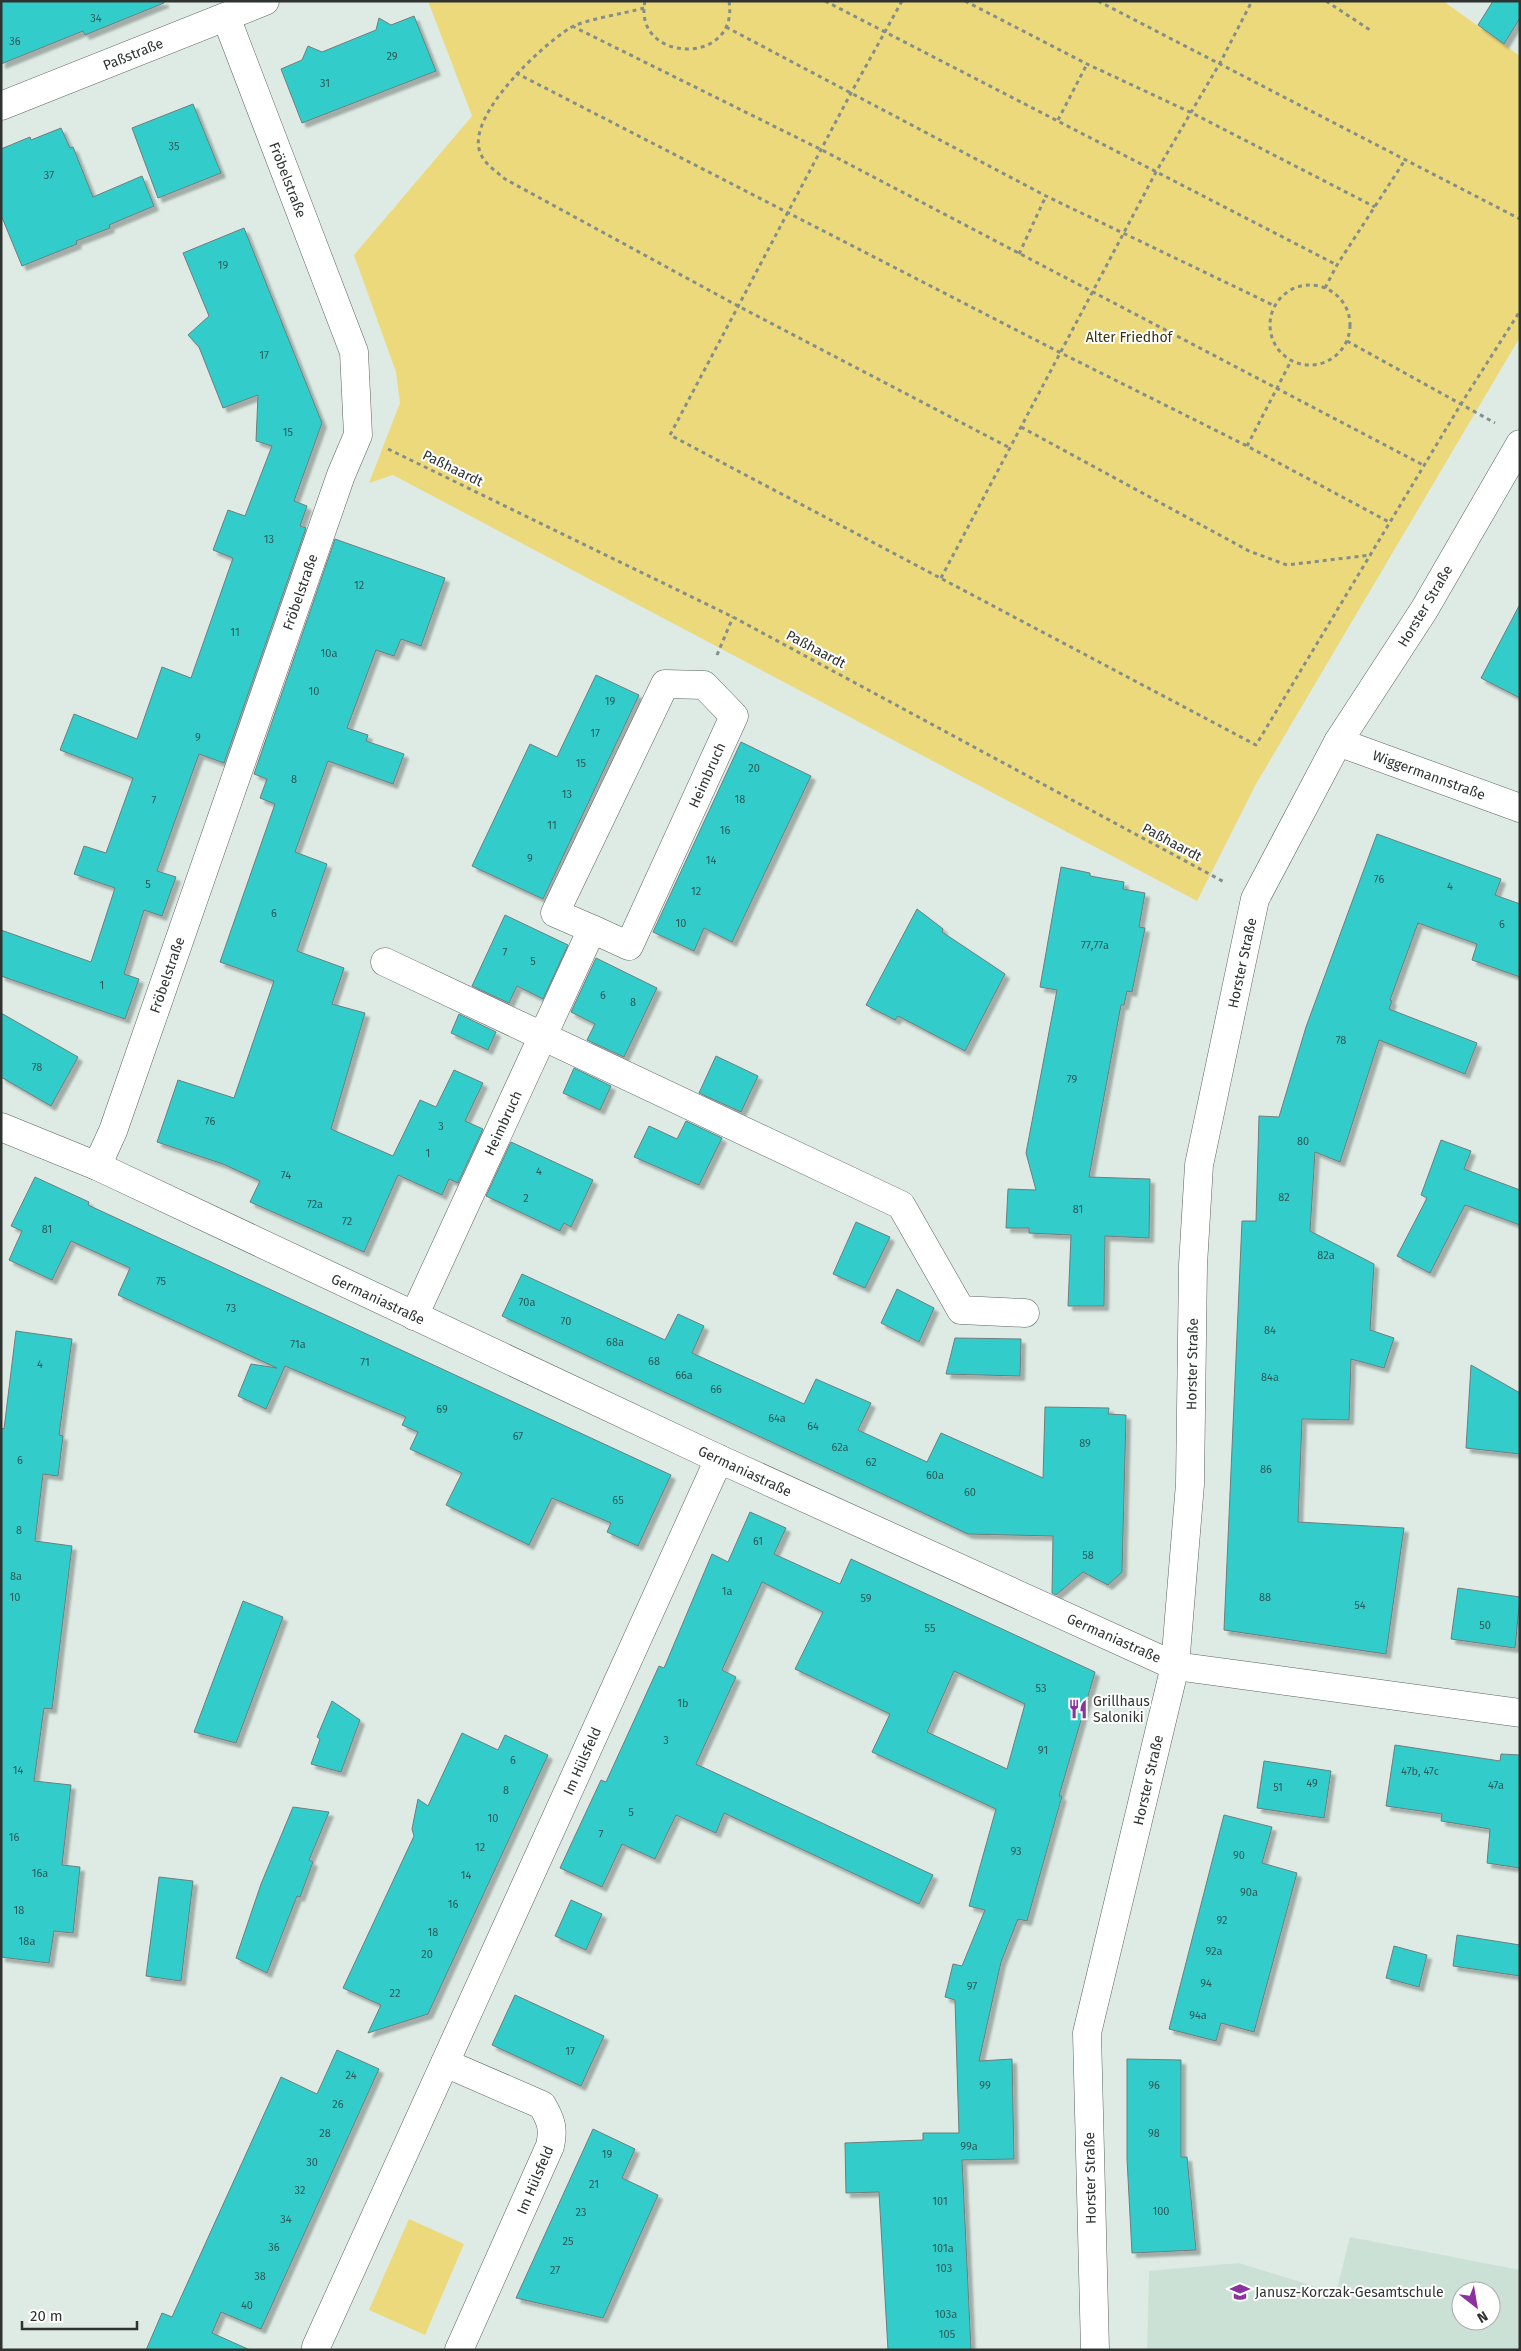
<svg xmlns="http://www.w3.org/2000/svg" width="1521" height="2351" font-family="'Fira Sans',sans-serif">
  <defs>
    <filter id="shadow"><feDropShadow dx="4.5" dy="4.5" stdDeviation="1" flood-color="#0004"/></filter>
  </defs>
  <rect width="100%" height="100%" fill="#deebe4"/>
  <!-- built -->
  <path fill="#cce1d5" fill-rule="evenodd" d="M1350,2237L1520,2270V2350H1147L1149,2271L1239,2263L1336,2293ZM1461,2291H1491V2321H1461Z"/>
  <!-- green -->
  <g fill="#ecd97b">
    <path d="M428,1H1443L1520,56V337L1256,784L1197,901L393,475L369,483L400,403L396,372L354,255L472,116Z"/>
    <path d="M409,2219L464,2244L425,2335L369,2310Z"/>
  </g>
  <!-- building -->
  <g fill="#30cdcb" stroke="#6f7d7d" fill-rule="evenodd" filter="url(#shadow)">
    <path d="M1,1H164V3L85,35L83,31L1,64Z"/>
    <path d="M1493,1H1520V18L1504,44L1478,25Z"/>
    <path d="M414,16L436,71L302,123L281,69L302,60L308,46L322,52L376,30L379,18L391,25Z"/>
    <path d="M193,104L221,173L158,198L132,128Z"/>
    <path d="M61,128L70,148L73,147L93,197L142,176L154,206L109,225L110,228L76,241L77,244L22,266L1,215V149L30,137L31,140Z"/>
    <path d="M244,228L322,423L294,501L307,506L300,526L306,528L224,763L199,754L157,871L176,877L162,916L144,910L124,974L139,979L125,1019L1,976V930L91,962L115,888L74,874L84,846L106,853L133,778L60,750L74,714L137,739L162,667L191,678L233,558L213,550L228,510L245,516L272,446L256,441L258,395L223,408L199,347L188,335L209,316L183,253Z"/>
    <path d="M335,539L445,578L421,646L401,639L394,656L376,650L347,728L368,735L366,741L404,754L393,784L328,761L295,852L327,864L297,951L344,968L332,1004L365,1013L331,1129L393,1156L420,1100L436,1107L454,1070L483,1083L465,1121L483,1129L458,1183L449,1179L442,1195L398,1175L364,1252L250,1202L260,1181L223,1164L157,1142L178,1080L234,1098L274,981L220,962L275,804L260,798L267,779L254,774Z"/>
    <path d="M1520,604V698L1481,678Z"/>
    <path d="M596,675L639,695L543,899L472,866L530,744L557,757Z"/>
    <path d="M741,742L811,776L732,942L704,928L694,951L653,932Z"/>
    <path d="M1377,834L1501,879L1495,895L1520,904V977L1472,960L1477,944L1418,923L1390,1000L1392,1001L1389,1009L1477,1043L1465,1074L1379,1040L1340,1162L1315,1152L1310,1231L1374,1264L1370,1330L1394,1338L1384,1368L1351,1359L1349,1420L1302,1419L1298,1522L1404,1528L1386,1654L1224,1630L1242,1221H1256L1259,1116L1279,1117L1306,1027Z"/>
    <path d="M1061,867L1090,873V876L1124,882L1123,889L1145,893L1139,927L1145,928L1132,992L1127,991L1124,1005H1121L1089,1177L1150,1179L1149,1238L1105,1236L1104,1306H1068L1071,1235L1029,1233V1228H1006L1008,1189L1036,1190L1026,1153L1057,990L1040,987Z"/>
    <path d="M917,909L943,929L942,932L1005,974L965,1051L898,1016L895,1020L866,1005Z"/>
    <path d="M505,915L568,945L543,999L517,986L509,1003L472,986Z"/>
    <path d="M596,958L657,988L624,1057L587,1040L595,1024L571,1012Z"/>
    <path d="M1,1013L78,1057L51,1106L1,1077Z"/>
    <path d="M459,1014L496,1032L488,1050L451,1033Z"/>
    <path d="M716,1056L758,1076L741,1112L699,1093Z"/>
    <path d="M574,1068L611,1086L600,1110L563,1093Z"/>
    <path d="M686,1121L722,1138L699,1185L634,1157L649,1126L677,1139Z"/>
    <path d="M1441,1140L1471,1151L1464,1169L1520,1190V1225L1465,1205L1430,1273L1397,1256L1427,1198L1421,1195Z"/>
    <path d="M511,1142L593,1180L571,1227L564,1223L560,1231L486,1196Z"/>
    <path d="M35,1177L89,1202L88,1205L671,1475L638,1546L607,1532L611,1523L552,1498L529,1545L446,1505L462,1473L410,1449L418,1432L402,1425L406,1417L285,1366L266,1409L238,1396L251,1364L277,1368L118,1295L130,1268L71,1241L52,1280L9,1260L22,1231L11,1226Z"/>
    <path d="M856,1222L890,1237L865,1288L833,1274Z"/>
    <path d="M522,1274L665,1340L678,1314L704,1326L692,1353L804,1404L816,1379L871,1403L858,1430L927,1462L941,1433L1043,1478L1045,1407L1109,1408L1108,1414L1126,1415L1122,1572L1108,1585L1083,1572L1056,1595L1052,1593L1053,1536L968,1534L502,1316Z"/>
    <path d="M897,1289L934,1308L919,1342L881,1323Z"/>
    <path d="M16,1331L72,1339L59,1435L63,1436L58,1476L43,1474L35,1541L72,1546L52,1709L44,1708L34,1781L71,1785L62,1865L80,1867L73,1933L54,1931L49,1963L1,1957V1428L4,1429Z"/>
    <path d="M955,1338L1021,1339L1020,1376L946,1374Z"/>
    <path d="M1471,1365L1520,1393V1454L1466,1448Z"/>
    <path d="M750,1512L786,1528L774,1554L840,1584L851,1559L1095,1672L1059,1796H1062L1027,1921L1018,1919L1001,1962L979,2061L1012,2059L1014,2159L962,2160L971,2350H888L879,2192L846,2193L845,2143L923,2140V2133H959L955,2000L945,1997L953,1964L962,1966L985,1910L969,1906L996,1809L872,1752L890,1714L795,1669L823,1612L762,1582L722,1670L736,1677L696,1764L933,1875L919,1904L724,1813L716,1833L676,1815L655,1859L622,1844L602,1887L560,1868L601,1780L606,1782L659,1666L664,1668L712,1554L728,1562ZM954,1671L1025,1704L1007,1769L927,1732Z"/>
    <path d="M1458,1588L1520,1597L1515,1648L1451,1639Z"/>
    <path d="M243,1601L283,1617L236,1743L194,1732Z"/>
    <path d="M332,1701L360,1720L341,1772L311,1764L320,1739L317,1737Z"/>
    <path d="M462,1733L498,1750L505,1735L548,1755L428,2014L368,2033L381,2005L343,1988L414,1836L412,1829L418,1799L428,1806Z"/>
    <path d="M1395,1745L1500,1761L1501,1754L1520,1755V1868L1487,1863L1490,1829L1441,1821L1442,1814L1386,1806Z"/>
    <path d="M1264,1761L1331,1771L1324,1818L1257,1808Z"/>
    <path d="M293,1807L329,1812L309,1860L313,1862L300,1897L297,1896L267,1973L236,1958L261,1884Z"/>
    <path d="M1224,1815L1272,1827L1262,1863L1297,1873L1254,2032L1221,2023L1216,2041L1169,2029Z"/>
    <path d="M159,1877L193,1881L181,1981L146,1976Z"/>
    <path d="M571,1900L602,1914L586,1950L555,1936Z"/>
    <path d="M1457,1935L1520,1945V1976L1453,1966Z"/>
    <path d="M1394,1946L1427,1955L1419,1987L1386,1978Z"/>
    <path d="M515,1995L604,2036L581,2086L492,2045Z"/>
    <path d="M337,2050L379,2069L261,2329L221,2312L212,2333L250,2350H146L162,2313L172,2317L281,2077L317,2094Z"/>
    <path d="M1127,2059L1181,2060V2157H1187L1196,2250L1132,2253L1127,2159Z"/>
    <path d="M593,2129L635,2149L622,2178L658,2195L603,2318L516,2298Z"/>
  </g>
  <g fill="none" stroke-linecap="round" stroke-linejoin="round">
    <defs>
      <g id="minor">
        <path d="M1,106L265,1"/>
        <path d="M1338,742L1520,808"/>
        <path d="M385,962L901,1205L961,1310L1025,1313"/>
        <path d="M1,1127L97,1166L719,1459L1175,1666L1520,1713"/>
        <path d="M97,1166L113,1131L341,475L358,435L354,352L226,17"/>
        <path d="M414,1316L592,929L629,946L734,716L704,685L665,684L555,913L592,929"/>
        <path d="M445,2063L542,2105C551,2120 554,2129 550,2146L459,2350"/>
        <path d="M317,2350L316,2347L719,1459"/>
      </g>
      <path id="major" d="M1095,2350L1087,2033L1175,1666L1190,1484L1193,1265L1199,1165L1255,899L1338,742L1424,610L1520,444"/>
    </defs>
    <!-- minor casing -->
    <use href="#minor" stroke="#59645e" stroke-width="29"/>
    <!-- major casing -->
    <use href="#major" stroke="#59645e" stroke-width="29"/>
    <!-- path -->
    <g stroke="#858e8a" stroke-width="3" stroke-dasharray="4 4" stroke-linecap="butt">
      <path d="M645,1C632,63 740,67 729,1"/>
      <path d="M825,1L1337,265"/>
      <path d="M902,1L851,93L670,435L1256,745L1461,404L1520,311"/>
      <path d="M965,1L1087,64L1192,113L1375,207"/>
      <path d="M1098,1L1520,219"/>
      <path d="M1326,1L1370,30"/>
      <path d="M644,8C627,13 582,20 570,28C542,45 466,116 480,152C484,164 496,171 505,179L738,306L1010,448"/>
      <path d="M572,26L822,150L1425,466"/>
      <path d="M726,27L1046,196L1275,306"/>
      <path d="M516,73L1061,353L1247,446L1391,523"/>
      <path d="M1058,120L1087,64"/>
      <path d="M1019,254L1046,196"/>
      <circle cx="1310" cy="325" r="40"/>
      <path d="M1325,288L1337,265L1405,160"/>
      <path d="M1347,341L1495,423"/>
      <path d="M1021,427L1249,551L1287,565L1371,555"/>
      <path d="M1247,446L1291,361"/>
      <path d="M388,449L733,617L1226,883"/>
      <path d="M941,578L1156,172L1220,63L1252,1"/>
      <path d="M717,655L733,617"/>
    </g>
    <!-- minor -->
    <use href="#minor" stroke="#fff" stroke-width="28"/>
    <!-- major -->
    <use href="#major" stroke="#fff" stroke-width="28"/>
  </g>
  <!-- icons -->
  <defs>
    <symbol id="restaurant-bare" viewBox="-9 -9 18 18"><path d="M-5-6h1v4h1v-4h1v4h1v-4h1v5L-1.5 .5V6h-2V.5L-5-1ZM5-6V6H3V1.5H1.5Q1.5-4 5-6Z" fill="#8b329e" stroke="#fff" stroke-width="2.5" paint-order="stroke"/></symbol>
    <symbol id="school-bare" viewBox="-9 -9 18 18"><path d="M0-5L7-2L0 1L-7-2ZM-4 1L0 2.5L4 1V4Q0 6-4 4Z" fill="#8b329e" stroke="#fff" stroke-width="2.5" paint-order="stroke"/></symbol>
  </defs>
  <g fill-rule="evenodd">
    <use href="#restaurant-bare" x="1064" y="1695" width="28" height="28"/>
    <use href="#school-bare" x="1226" y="2278" width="28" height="28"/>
  </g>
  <g text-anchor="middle" stroke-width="4" stroke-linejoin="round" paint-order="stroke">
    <!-- number labels -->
    <g font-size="11" fill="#2e5a58">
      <text x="96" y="22">34</text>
      <text x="15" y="45">36</text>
      <text x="392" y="60">29</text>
      <text x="325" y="87">31</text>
      <text x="174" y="150">35</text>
      <text x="49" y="179">37</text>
      <text x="223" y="269">19</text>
      <text x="264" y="359">17</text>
      <text x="288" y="436">15</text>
      <text x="269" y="543">13</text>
      <text x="359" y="589">12</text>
      <text x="235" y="636">11</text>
      <text x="329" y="657">10a</text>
      <text x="314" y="695">10</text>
      <text x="610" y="705">19</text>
      <text x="595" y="737">17</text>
      <text x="198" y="741">9</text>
      <text x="581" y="767">15</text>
      <text x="754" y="772">20</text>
      <text x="294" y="783">8</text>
      <text x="567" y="798">13</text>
      <text x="740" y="803">18</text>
      <text x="154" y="804">7</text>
      <text x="552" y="829">11</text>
      <text x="725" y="834">16</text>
      <text x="530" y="862">9</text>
      <text x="711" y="864">14</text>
      <text x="1379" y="883">76</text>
      <text x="148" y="888">5</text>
      <text x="1450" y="890">4</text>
      <text x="696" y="895">12</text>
      <text x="274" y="917">6</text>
      <text x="681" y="927">10</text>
      <text x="1502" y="928">6</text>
      <text x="1095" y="949">77,77a</text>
      <text x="505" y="956">7</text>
      <text x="533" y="965">5</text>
      <text x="102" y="989">1</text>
      <text x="603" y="999">6</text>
      <text x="633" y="1006">8</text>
      <text x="1341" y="1044">78</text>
      <text x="37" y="1071">78</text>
      <text x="1072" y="1083">79</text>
      <text x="210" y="1125">76</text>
      <text x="441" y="1130">3</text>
      <text x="1303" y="1145">80</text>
      <text x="428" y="1157">1</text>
      <text x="539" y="1175">4</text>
      <text x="286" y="1179">74</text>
      <text x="1284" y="1201">82</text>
      <text x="526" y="1202">2</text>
      <text x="315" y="1208">72a</text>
      <text x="1078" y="1213">81</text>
      <text x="347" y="1225">72</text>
      <text x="47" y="1233">81</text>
      <text x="1326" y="1259">82a</text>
      <text x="161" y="1285">75</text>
      <text x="527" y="1306">70a</text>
      <text x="231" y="1312">73</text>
      <text x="566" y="1325">70</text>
      <text x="1270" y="1334">84</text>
      <text x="615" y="1346">68a</text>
      <text x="298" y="1348">71a</text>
      <text x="654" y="1365">68</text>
      <text x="365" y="1366">71</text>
      <text x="40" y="1368">4</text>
      <text x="684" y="1379">66a</text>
      <text x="1270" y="1381">84a</text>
      <text x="716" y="1393">66</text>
      <text x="442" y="1413">69</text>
      <text x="777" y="1422">64a</text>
      <text x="813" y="1430">64</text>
      <text x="518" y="1440">67</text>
      <text x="1085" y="1447">89</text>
      <text x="840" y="1451">62a</text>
      <text x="20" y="1464">6</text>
      <text x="871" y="1466">62</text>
      <text x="1266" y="1473">86</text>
      <text x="935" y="1479">60a</text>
      <text x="970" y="1496">60</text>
      <text x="618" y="1504">65</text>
      <text x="19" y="1534">8</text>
      <text x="758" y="1545">61</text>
      <text x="1088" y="1559">58</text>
      <text x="16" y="1580">8a</text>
      <text x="727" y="1595">1a</text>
      <text x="15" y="1601">10</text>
      <text x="1265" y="1601">88</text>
      <text x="866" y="1602">59</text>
      <text x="1360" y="1609">54</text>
      <text x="1485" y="1629">50</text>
      <text x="930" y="1632">55</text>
      <text x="1041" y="1692">53</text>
      <text x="683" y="1707">1b</text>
      <text x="666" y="1744">3</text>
      <text x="1043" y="1754">91</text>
      <text x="513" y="1764">6</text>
      <text x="18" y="1774">14</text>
      <text x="1420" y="1775">47b, 47c</text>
      <text x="1312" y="1787">49</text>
      <text x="1496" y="1789">47a</text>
      <text x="1278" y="1791">51</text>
      <text x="506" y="1794">8</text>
      <text x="631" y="1816">5</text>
      <text x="493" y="1822">10</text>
      <text x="601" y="1838">7</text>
      <text x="14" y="1841">16</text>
      <text x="480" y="1851">12</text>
      <text x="1016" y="1855">93</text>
      <text x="1239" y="1859">90</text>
      <text x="40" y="1877">16a</text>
      <text x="466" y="1879">14</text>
      <text x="1249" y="1896">90a</text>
      <text x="453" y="1908">16</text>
      <text x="19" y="1914">18</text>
      <text x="1222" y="1924">92</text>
      <text x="433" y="1936">18</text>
      <text x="27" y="1945">18a</text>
      <text x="1214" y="1955">92a</text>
      <text x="427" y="1958">20</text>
      <text x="1206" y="1987">94</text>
      <text x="972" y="1990">97</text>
      <text x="395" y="1997">22</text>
      <text x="1198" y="2019">94a</text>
      <text x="570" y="2055">17</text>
      <text x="351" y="2079">24</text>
      <text x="985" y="2089">99</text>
      <text x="1154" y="2089">96</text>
      <text x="338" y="2108">26</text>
      <text x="325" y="2137">28</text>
      <text x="1154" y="2137">98</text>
      <text x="969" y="2150">99a</text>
      <text x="607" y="2158">19</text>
      <text x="312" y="2166">30</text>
      <text x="594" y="2188">21</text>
      <text x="300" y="2194">32</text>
      <text x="940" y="2205">101</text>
      <text x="1161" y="2215">100</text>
      <text x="581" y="2216">23</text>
      <text x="286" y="2223">34</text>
      <text x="568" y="2245">25</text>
      <text x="274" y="2251">36</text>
      <text x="943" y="2252">101a</text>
      <text x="944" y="2272">103</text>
      <text x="555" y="2274">27</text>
      <text x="260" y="2280">38</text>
      <text x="247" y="2309">40</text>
      <text x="946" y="2318">103a</text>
      <text x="947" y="2338">105</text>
    </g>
    <!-- street labels -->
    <g font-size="14" fill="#2e3331" stroke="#fff">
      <text transform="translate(133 54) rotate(-22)" y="5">Paßstraße</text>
      <text transform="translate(288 180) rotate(69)" y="5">Fröbelstraße</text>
      <text transform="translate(453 468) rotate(26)" y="5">Paßhaardt</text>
      <text transform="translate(300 592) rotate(-71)" y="5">Fröbelstraße</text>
      <text transform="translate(1425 606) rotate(-59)" y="5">Horster Straße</text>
      <text transform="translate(816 649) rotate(28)" y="5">Paßhaardt</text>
      <text transform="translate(707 775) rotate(-66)" y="5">Heimbruch</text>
      <text transform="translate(1429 775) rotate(20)" y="5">Wiggermannstraße</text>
      <text transform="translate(1172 842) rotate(28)" y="5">Paßhaardt</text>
      <text transform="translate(1242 963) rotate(-78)" y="5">Horster Straße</text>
      <text transform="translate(167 975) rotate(-71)" y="5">Fröbelstraße</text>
      <text transform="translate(503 1123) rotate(-65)" y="5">Heimbruch</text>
      <text transform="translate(378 1299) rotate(25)" y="5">Germaniastraße</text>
      <text transform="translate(1192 1364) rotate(-89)" y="5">Horster Straße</text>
      <text transform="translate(745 1471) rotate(25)" y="5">Germaniastraße</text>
      <text transform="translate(1114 1638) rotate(24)" y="5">Germaniastraße</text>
      <text transform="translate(582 1761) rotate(-66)" y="5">Im Hülsfeld</text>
      <text transform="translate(1148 1780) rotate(-77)" y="5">Horster Straße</text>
      <text transform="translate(1090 2178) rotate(-91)" y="5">Horster Straße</text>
      <text transform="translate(535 2180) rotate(-67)" y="5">Im Hülsfeld</text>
    </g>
    <!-- park labels -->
    <g font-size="14" fill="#3d3408" stroke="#fff">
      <text x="1129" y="342">Alter Friedhof</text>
    </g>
    <!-- poi labels -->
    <g font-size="14" fill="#2e3331" stroke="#fff" text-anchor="start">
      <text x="1093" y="1706">Grillhaus<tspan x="1093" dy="16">Saloniki</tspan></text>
      <text x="1255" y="2297">Janusz-Korczak-Gesamtschule</text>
    </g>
  </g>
  <!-- border -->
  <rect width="1521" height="2351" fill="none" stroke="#2e3331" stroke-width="5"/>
  <!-- north arrow -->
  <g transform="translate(1476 2306) rotate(149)"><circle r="24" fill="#ffffff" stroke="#abadad"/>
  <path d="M0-4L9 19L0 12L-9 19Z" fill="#8b329e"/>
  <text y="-8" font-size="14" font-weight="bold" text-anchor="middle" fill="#2e3331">N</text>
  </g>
  <!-- scale -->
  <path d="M22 2321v8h115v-8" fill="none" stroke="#2e3331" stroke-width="2.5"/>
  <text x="30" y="2321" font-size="15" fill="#2e3331" stroke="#ffffff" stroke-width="4" paint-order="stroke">20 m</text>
</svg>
